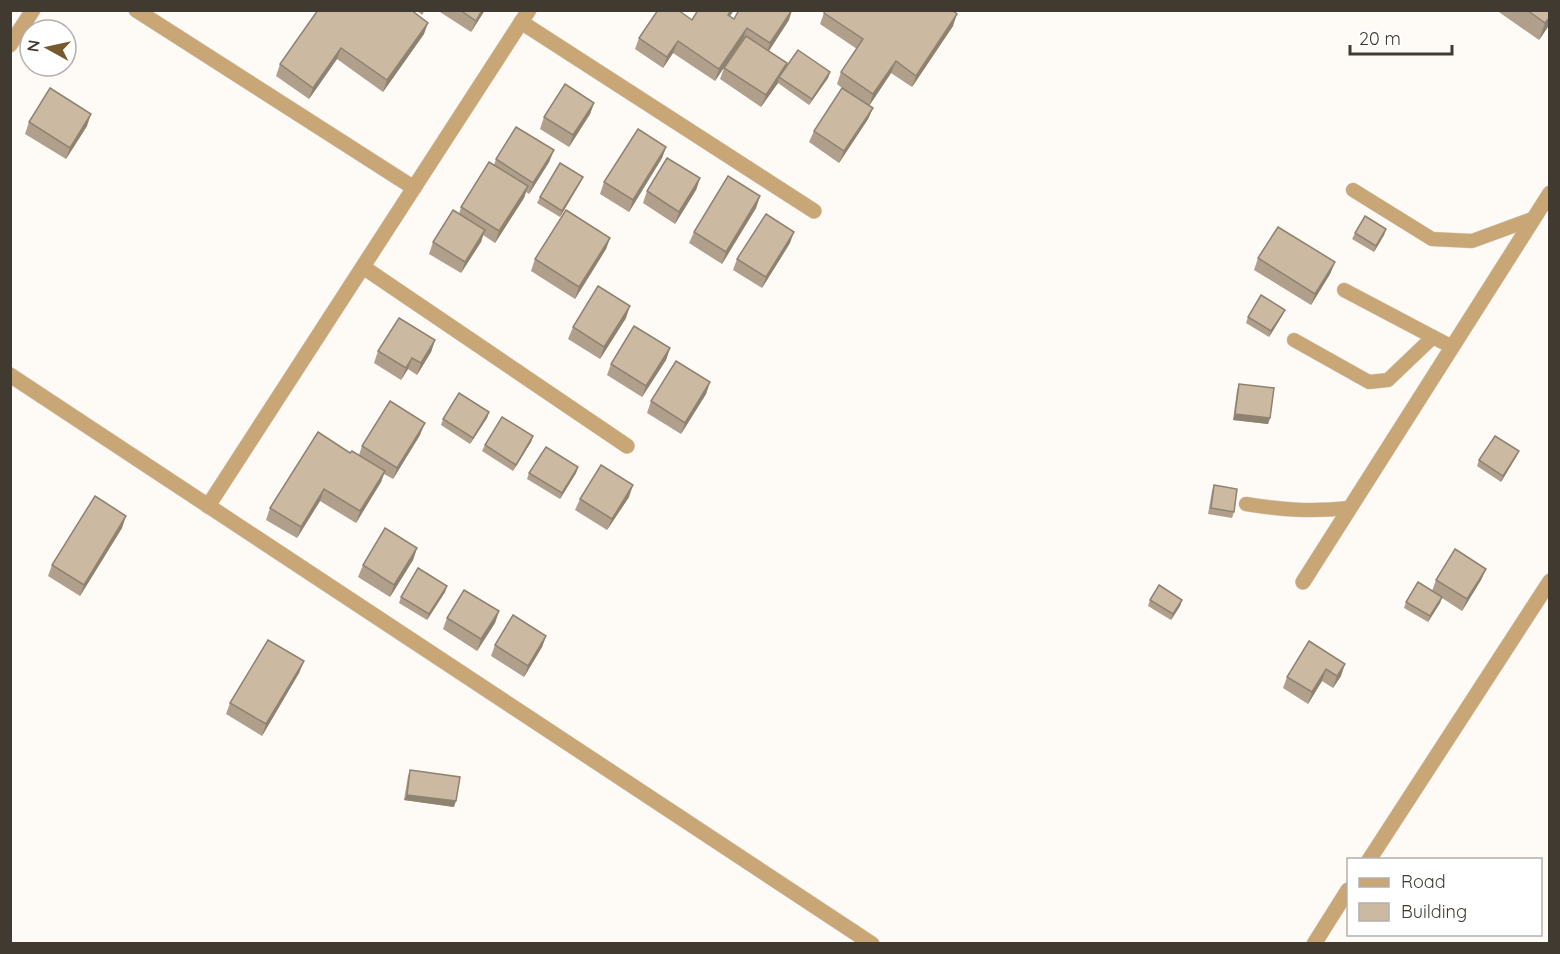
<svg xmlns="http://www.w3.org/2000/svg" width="1560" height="954" font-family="Quicksand,sans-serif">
  <rect width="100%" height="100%" fill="#fefaf5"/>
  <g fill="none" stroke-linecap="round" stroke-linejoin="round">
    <defs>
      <g id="lane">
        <path d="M1353,190L1432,239L1472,241L1532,219"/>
        <path d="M1344,290L1452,347"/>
        <path d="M1294,340L1369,382L1388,380L1433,337"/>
        <path d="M1246,504C1283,510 1312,512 1349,508"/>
      </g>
      <g id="street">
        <path d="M136,10L414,188"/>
        <path d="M521,22L814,211"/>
        <path d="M10,45L33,10"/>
        <path d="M363,267L627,446"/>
        <path d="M10,375L872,944"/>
        <path d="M208,506L529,10"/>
        <path d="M1303,582L1550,193"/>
        <path d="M1369,860L1550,581"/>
        <path d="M1314,944L1348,890"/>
      </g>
    </defs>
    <!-- lane casing -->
    <use href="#lane" stroke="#dcd7d2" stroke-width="15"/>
    <!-- street casing -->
    <use href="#street" stroke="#dcd7d2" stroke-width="16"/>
    <!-- lane -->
    <use href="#lane" stroke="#c9a676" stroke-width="14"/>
    <!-- street -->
    <use href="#street" stroke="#c9a676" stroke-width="15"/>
  </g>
  <!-- wall -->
  <g fill="#af9f8b">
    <path d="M318,10L424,34L383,92L337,59L309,99L276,76L280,64Z"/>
    <path d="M416,10H425L422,15Z"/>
    <path d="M441,10H485L471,32L440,12Z"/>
    <path d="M1496,10H1550V24L1539,40Z"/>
    <path d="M824,13L953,26L912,87L891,73L869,106L873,108L868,119L839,163L809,142L814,131L842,88L837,84L841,72L857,49L820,24Z"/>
    <path d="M730,16L734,19L789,20L769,51L785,68L830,72L828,78L809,105L778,83L761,107L720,79L724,68L743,39L715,81L673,53L663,68L635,49L639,38L692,20Z"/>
    <path d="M594,103L590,114L569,147L540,129L544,117Z"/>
    <path d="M29,122L87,126L66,159L25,134Z"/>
    <path d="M666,147L662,158L629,212L600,194L604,182Z"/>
    <path d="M554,150L549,162L529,194L526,192L524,198L495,243L483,235L481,242L461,273L429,254L433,242L459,214L461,207L494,165L496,159Z"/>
    <path d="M583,177L580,183L560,217L537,203L540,197Z"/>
    <path d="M700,178L696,190L675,224L643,203L647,191Z"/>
    <path d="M760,196L756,208L722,264L689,243L694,232Z"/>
    <path d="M1386,229L1384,235L1374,252L1352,239L1355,233Z"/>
    <path d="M610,238L606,249L575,299L531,271L535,259Z"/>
    <path d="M790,243L762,288L733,270L737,259Z"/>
    <path d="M1258,258L1335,262L1330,274L1311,305L1254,270Z"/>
    <path d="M1282,316L1269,337L1246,323L1248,317Z"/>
    <path d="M626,318L600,359L568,339L573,327Z"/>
    <path d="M435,340L431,352L417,375L408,369L401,380L374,363L378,351Z"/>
    <path d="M670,348L666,360L642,397L607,375L611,364Z"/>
    <path d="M710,382L706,394L681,434L647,413L651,401Z"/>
    <path d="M1239,384L1270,418L1268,424L1233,420L1237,390Z"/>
    <path d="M489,412L487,418L470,444L441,425L443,419Z"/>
    <path d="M420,435L393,479L384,474L381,482L356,523L320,501L297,538L266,520L270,508L350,453L359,455L362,446Z"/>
    <path d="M533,436L531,442L513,471L482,451L485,445Z"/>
    <path d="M1519,451L1516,457L1501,482L1477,466L1479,460Z"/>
    <path d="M578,467L576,473L560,499L527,479L529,473Z"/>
    <path d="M1214,485L1234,512L1232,518L1208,514L1212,491Z"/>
    <path d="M629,497L607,530L575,510L580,499Z"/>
    <path d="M122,528L80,596L48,576L52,565Z"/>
    <path d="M417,548L413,560L390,597L358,577L363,565Z"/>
    <path d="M1486,569L1481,580L1462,611L1442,598L1440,603L1428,622L1404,608L1406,602L1432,591L1436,580Z"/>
    <path d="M447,586L445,592L427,620L399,603L401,597Z"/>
    <path d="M1150,600H1182L1180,606L1171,620L1148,606Z"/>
    <path d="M499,611L495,623L477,651L443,629L447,618Z"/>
    <path d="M546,636L542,647L524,677L491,656L495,645Z"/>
    <path d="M1309,641L1341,676L1333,688L1322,681L1308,704L1283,688L1287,677Z"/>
    <path d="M304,661L299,673L262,736L226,714L230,703Z"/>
    <path d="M410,770L454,807L404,800L408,776Z"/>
  </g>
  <!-- shaded-wall -->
  <g fill="#8e8271">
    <path d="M482,10H485L471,32L476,21Z"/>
    <path d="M731,10H734L724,26L728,15Z"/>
    <path d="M792,10L789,20L766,55L770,43Z"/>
    <path d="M957,14L953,26L912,87L916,76Z"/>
    <path d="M1550,17V24L1539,40L1545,23Z"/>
    <path d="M428,23L424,34L383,92L387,80Z"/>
    <path d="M747,28L743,39L715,81L719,69Z"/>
    <path d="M678,41L673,53L663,68L667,57Z"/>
    <path d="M341,48L337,59L309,99L313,88Z"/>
    <path d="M896,61L891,73L869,106L873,94Z"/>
    <path d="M787,63L783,75L779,77L778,83L761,107L766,95Z"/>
    <path d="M830,72L828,78L809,105L812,99Z"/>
    <path d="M594,103L590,114L569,147L573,135Z"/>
    <path d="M873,108L868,119L839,163L844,151Z"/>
    <path d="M91,114L87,126L66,159L70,148Z"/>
    <path d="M666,147L662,158L629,212L633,200Z"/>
    <path d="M554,150L549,162L529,194L533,183Z"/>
    <path d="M583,177L580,183L560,217L562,211Z"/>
    <path d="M700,178L696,190L675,224L679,212Z"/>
    <path d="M528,186L524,198L495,243L499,231Z"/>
    <path d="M760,196L756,208L722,264L726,252Z"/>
    <path d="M1386,229L1384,235L1374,252L1376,246Z"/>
    <path d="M485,230L481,242L461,273L465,262Z"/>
    <path d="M794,232L790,243L762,288L766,277Z"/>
    <path d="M610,238L606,249L575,299L579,287Z"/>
    <path d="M1335,262L1330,274L1311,305L1315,294Z"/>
    <path d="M630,306L626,318L600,359L604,347Z"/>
    <path d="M1285,310L1282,316L1269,337L1271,331Z"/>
    <path d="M435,340L431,352L417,375L421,363Z"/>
    <path d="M670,348L666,360L642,397L646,386Z"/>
    <path d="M412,358L408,369L401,380L406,368Z"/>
    <path d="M710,382L706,394L681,434L685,423Z"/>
    <path d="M489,412L487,418L470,444L473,438Z"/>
    <path d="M1235,414L1270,418L1268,424L1233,420Z"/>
    <path d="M425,423L420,435L393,479L397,468Z"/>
    <path d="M533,436L531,442L513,471L516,465Z"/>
    <path d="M1519,451L1516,457L1501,482L1503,476Z"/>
    <path d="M578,467L576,473L560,499L562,493Z"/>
    <path d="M385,471L381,482L356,523L360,511Z"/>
    <path d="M633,485L629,497L607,530L612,519Z"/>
    <path d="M324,489L320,501L297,538L301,527Z"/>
    <path d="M126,516L122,528L80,596L84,585Z"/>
    <path d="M417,548L413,560L390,597L394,585Z"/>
    <path d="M1486,569L1481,580L1462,611L1467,599Z"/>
    <path d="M447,586L445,592L427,620L429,614Z"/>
    <path d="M1442,597L1440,603L1428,622L1430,616Z"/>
    <path d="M1182,600L1180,606L1171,620L1173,614Z"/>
    <path d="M499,611L495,623L477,651L481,639Z"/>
    <path d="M546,636L542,647L524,677L528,666Z"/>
    <path d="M304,661L299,673L262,736L266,724Z"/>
    <path d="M1345,664L1341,676L1333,688L1337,676Z"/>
    <path d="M1326,669L1322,681L1308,704L1312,692Z"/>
    <path d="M407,795L456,801L454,807L404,800Z"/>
  </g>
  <!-- building -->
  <g fill="#cbb9a2" stroke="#8e8271" stroke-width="1.5">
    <path d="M318,10H411L428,23L387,80L341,48L313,88L280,64Z"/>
    <path d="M460,10H482L476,21Z"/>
    <path d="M658,10H678L692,20L698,10H731L728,15L734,19L739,10H792L770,43L747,28L719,69L678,41L667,57L639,38Z"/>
    <path d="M825,10H952L957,14L916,76L896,61L873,94L841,72L863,39L824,13Z"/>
    <path d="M1527,10H1550V17L1545,23Z"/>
    <path d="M746,36L787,63L766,95L724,68Z"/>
    <path d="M798,50L830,72L812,99L779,77Z"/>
    <path d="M565,84L594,103L573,135L544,117Z"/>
    <path d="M50,88L91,114L70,148L29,122Z"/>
    <path d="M842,88L873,108L844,151L814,131Z"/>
    <path d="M516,127L554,150L533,183L496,159Z"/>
    <path d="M638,129L666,147L633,200L604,182Z"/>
    <path d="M667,158L700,178L679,212L647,191Z"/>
    <path d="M489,162L528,186L499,231L461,207Z"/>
    <path d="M560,163L583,177L562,211L540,197Z"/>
    <path d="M728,176L760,196L726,252L694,232Z"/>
    <path d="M453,210L485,230L465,262L433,242Z"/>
    <path d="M566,210L610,238L579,287L535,259Z"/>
    <path d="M766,214L794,232L766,277L737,259Z"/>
    <path d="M1365,216L1386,229L1376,246L1355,233Z"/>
    <path d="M1278,227L1335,262L1315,294L1258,258Z"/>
    <path d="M598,286L630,306L604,347L573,327Z"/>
    <path d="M1261,295L1285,310L1271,331L1248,317Z"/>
    <path d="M399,318L435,340L421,363L412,358L406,368L378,351Z"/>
    <path d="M634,326L670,348L646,386L611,364Z"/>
    <path d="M676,361L710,382L685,423L651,401Z"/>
    <path d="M1239,384L1274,388L1270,418L1235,414Z"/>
    <path d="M459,393L489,412L473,438L443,419Z"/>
    <path d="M390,401L425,423L397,468L362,446Z"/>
    <path d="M502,417L533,436L516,465L485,445Z"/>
    <path d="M318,432L350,453L352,451L385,471L360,511L324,489L301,527L270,508Z"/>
    <path d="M1495,436L1519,451L1503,476L1479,460Z"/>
    <path d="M546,447L578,467L562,493L529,473Z"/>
    <path d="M601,465L633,485L612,519L580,499Z"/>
    <path d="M1214,485L1237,489L1234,512L1211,508Z"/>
    <path d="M95,496L126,516L84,585L52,565Z"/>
    <path d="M385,528L417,548L394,585L363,565Z"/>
    <path d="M1455,549L1486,569L1467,599L1436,580Z"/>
    <path d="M418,568L447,586L429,614L401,597Z"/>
    <path d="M1418,582L1442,597L1430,616L1406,602Z"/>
    <path d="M1159,585L1182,600L1173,614L1150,600Z"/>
    <path d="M464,590L499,611L481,639L447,618Z"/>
    <path d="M513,615L546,636L528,666L495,645Z"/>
    <path d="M268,640L304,661L266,724L230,703Z"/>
    <path d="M1309,641L1345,664L1337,676L1326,669L1312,692L1287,677Z"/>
    <path d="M410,770L460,777L456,801L407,795Z"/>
  </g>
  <!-- border -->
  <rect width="1560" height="954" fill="none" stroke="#413a30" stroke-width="24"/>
  <!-- legend -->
  <rect x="1347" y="858" width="195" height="78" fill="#ffffff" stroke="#b3b0ac" stroke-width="1.5"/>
  <rect x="1359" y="878" width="30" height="9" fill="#c9a676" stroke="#b3b0ac" stroke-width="1.5"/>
  <text x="1401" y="888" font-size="18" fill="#413a30">Road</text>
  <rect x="1359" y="903" width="30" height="18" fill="#cbb9a2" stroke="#b3b0ac" stroke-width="1.5"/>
  <text x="1401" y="918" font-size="18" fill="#413a30">Building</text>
  <!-- north arrow -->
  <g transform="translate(48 48) rotate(278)"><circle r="28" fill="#ffffff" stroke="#b3b0ac" stroke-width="1.5"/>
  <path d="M0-4.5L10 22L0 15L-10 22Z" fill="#77592e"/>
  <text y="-9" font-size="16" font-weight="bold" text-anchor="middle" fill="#413a30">N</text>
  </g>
  <!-- scale -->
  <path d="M1350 45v9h102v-9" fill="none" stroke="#413a30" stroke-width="3"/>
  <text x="1359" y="45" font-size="18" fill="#413a30" stroke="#ffffff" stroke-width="4.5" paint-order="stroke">20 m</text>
</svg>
